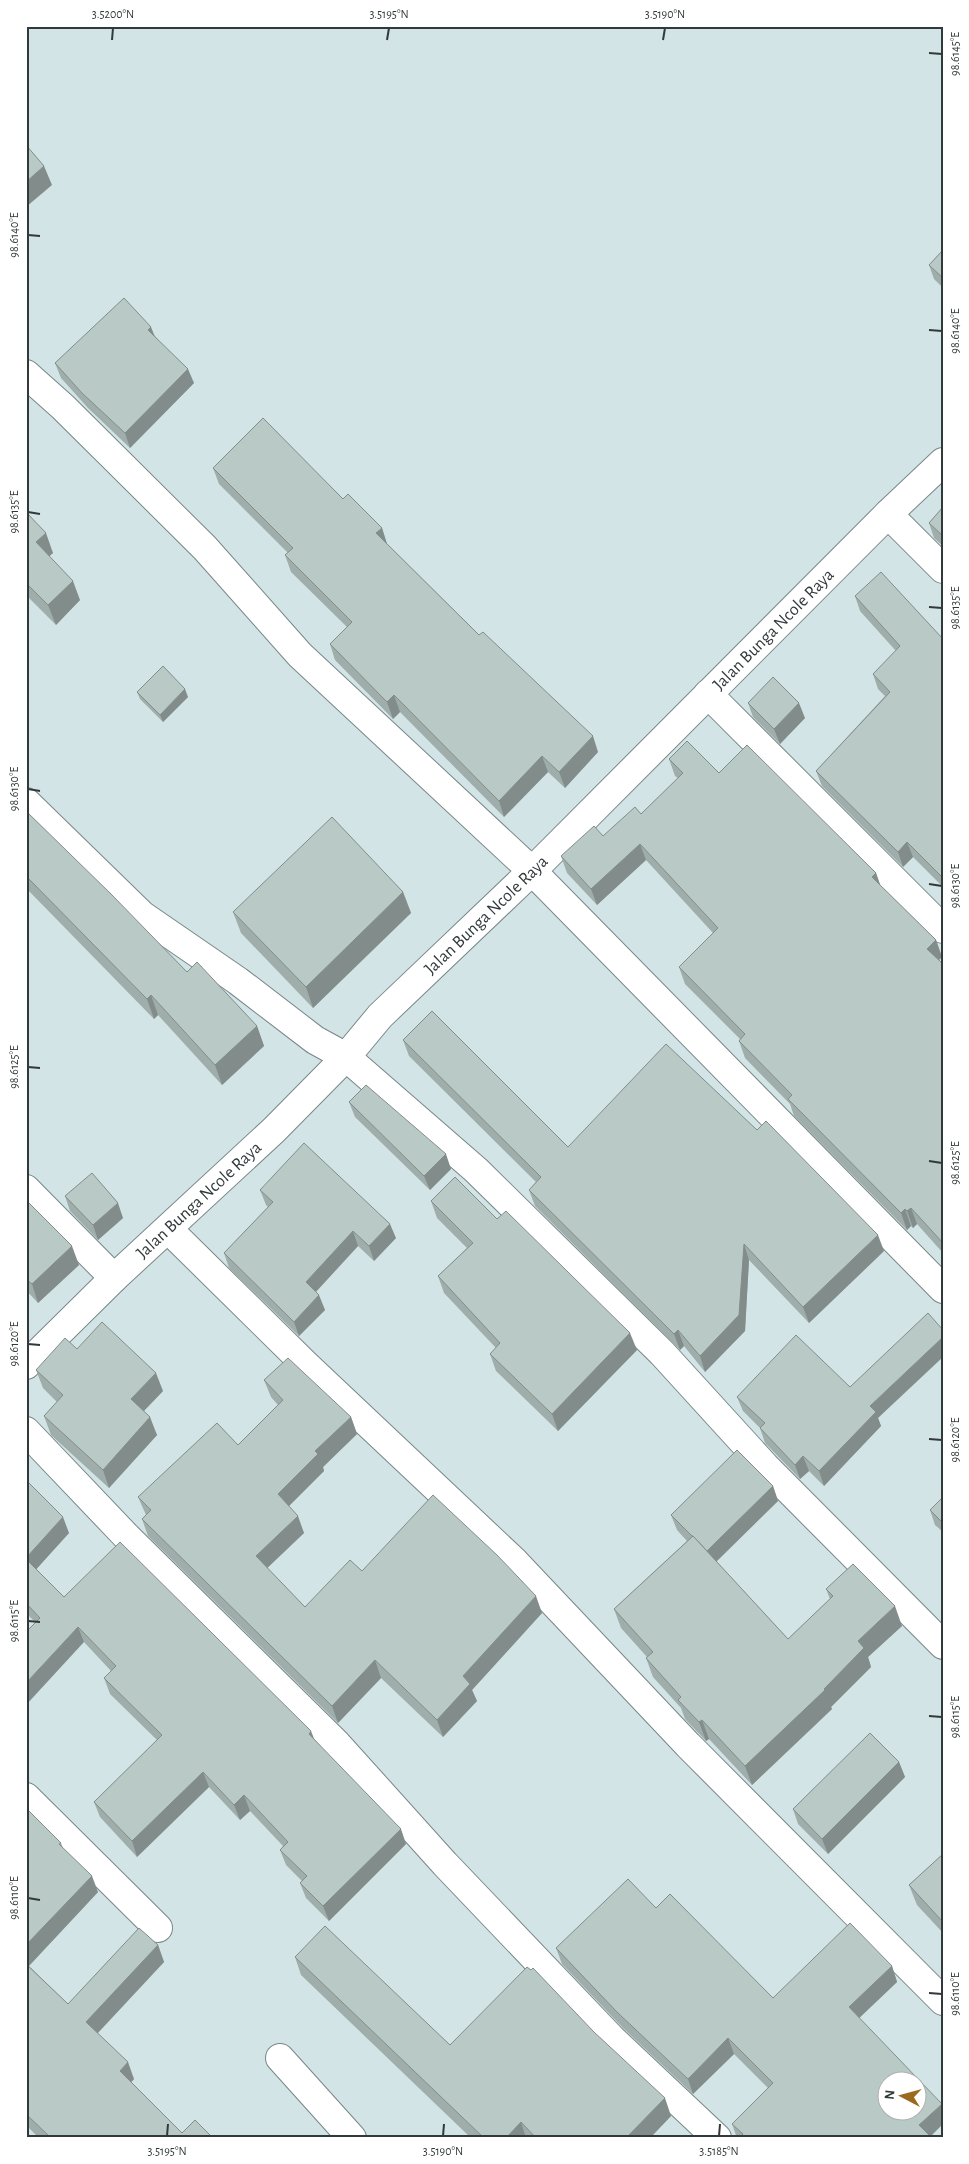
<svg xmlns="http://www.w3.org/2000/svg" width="969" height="2164" font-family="'Alegreya Sans',sans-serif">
  <rect width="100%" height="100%" fill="#d3e4e6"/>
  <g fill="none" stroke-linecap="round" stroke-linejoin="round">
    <defs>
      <g id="minor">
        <path d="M26,374L63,407L205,548L300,655L532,871L943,1289"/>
        <path d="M888,514L943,569"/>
        <path d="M708,694L943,929"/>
        <path d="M26,802L142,915L238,981L315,1040L346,1057L476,1170L662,1353L765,1466L943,1645"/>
        <path d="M26,1189L114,1278"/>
        <path d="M168,1229L306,1365L515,1562L688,1745L943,2001"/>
        <path id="s1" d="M26,1365L114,1278L274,1130L346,1057L380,1016L532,871L888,514L943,462"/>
        <path d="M26,1431L127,1537L337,1744L445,1864L612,2039L717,2138"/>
        <path d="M26,1797L158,1928"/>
        <path d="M280,2058L352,2138"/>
      </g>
    </defs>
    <!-- minor casing -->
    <use href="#minor" stroke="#778789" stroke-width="30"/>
    <!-- minor -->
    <use href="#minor" stroke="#fff" stroke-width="28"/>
  </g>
  <!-- wall -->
  <g fill="#9faeaa">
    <path d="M943,250V288L934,279L929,265Z"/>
    <path d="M154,335L194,383L130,448L88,408L61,378L55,363Z"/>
    <path d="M213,468L343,499L382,528L387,544L598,752L565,788L548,772L504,817L400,712L393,719L335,660L330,644L347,627L291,572L285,555L288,553L219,484Z"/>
    <path d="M943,507V546L934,538L929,523Z"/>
    <path d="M26,512L53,553L49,556L80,600L56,625L26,595Z"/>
    <path d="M855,596L943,639V887L913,857L903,867L822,786L816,771L885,696L878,689L873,674L896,651L860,611Z"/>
    <path d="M137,692L188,697L163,722L140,699Z"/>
    <path d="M748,703L805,718L780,744L753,717Z"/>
    <path d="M669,759L719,773L876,873L880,885L936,940L942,957L939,960L943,964V1253L917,1224L913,1228L911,1226L907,1230L794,1116L790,1104L745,1058L739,1041L740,1039L685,984L679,967L713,933L646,860L597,905L567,873L561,856L603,836L641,814L678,778L675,776Z"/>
    <path d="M26,811L187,972L257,1026L264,1046L222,1085L158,1015L154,1019L26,888Z"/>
    <path d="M403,892L411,913L313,1008L241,933L233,912Z"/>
    <path d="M403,1040L568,1147L884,1251L809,1323L749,1260L745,1331L705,1372L684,1346L680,1350L535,1206L529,1190L536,1182L409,1056Z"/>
    <path d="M349,1102L451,1169L430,1190L355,1117Z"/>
    <path d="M260,1190L396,1238L374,1261L358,1246L316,1292L325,1310L299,1336L229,1268L224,1253L268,1207L266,1205Z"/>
    <path d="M65,1196L123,1218L98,1240L70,1211Z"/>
    <path d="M26,1200L79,1265L38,1303L26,1290Z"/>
    <path d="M431,1201L497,1219L637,1350L558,1431L496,1371L490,1354L496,1348L444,1293L438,1276L467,1248L437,1218Z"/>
    <path d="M77,1349L163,1391L144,1411L157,1435L109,1488L51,1435L44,1416L57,1402L43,1388L36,1370Z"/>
    <path d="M264,1380L351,1417L357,1434L323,1467L324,1471L289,1506L304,1533L267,1568L305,1607L362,1571L542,1613L472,1690L477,1701L443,1737L381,1678L338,1723L148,1536L142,1519L146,1515L138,1497L238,1445L278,1405L271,1397Z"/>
    <path d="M737,1397L878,1418L881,1426L824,1486L809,1471L800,1479L765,1443L760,1428L743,1411Z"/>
    <path d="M26,1480L69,1533L36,1569L64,1597L315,1740L406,1844L329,1921L306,1898L300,1883L302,1881L286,1865L280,1850L283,1846L250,1811L240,1820L209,1787L137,1857L100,1817L94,1802L157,1740L110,1694L104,1678L111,1671L84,1642L35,1622L26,1613Z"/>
    <path d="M773,1486L778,1501L716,1561L788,1639L830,1599L826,1589L902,1626L868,1657L871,1667L831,1707L832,1709L752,1785L709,1739L706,1741L685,1719L681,1708L653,1677L646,1658L647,1657L621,1628L614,1609L687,1541L677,1530L671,1515Z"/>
    <path d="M943,1497V1532L935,1525L930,1510Z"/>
    <path d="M899,1762L905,1777L828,1854L798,1824L793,1809Z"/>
    <path d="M26,1808L61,1843L63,1848L98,1892L29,1966L68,2004L158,1945L164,1962L98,2033L134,2079L131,2082L182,2133L213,2138H39L26,2125Z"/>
    <path d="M943,1854V1933L917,1905L909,1885Z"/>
    <path d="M656,1908L773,1998L892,1966L897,1982L859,2018L932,2138H737L732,2124L768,2088L734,2054L693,2094L623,2028L562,1964L556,1948Z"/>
    <path d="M295,1957L450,2045L671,2116L650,2138H471L301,1975Z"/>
  </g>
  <!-- shaded-wall -->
  <g fill="#828d8b">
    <path d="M44,166L52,185L26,207V182Z"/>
    <path d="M151,327L157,342L148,330Z"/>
    <path d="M188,369L194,383L130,448L125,433Z"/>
    <path d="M382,528L387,544L376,533Z"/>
    <path d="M46,533L53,553L43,562L36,542Z"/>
    <path d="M73,581L80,600L56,625L48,605Z"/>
    <path d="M185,689L188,697L163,722L160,715Z"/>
    <path d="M394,695L400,712L393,719L387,702Z"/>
    <path d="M799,703L805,718L780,744L774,729Z"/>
    <path d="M593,736L598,752L565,788L559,772Z"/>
    <path d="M542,756L548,772L504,817L499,801Z"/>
    <path d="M907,842L913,857L903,867L898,852Z"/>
    <path d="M640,844L646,860L597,905L591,889Z"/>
    <path d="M876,873L882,890L872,877Z"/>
    <path d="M403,892L411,913L313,1008L306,987Z"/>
    <path d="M936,940L942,957L933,966L927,949Z"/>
    <path d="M151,995L158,1015L154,1019L147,999Z"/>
    <path d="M257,1026L264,1046L222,1085L215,1065Z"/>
    <path d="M446,1154L451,1169L430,1190L424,1176Z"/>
    <path d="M118,1203L123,1218L98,1240L93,1225Z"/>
    <path d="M911,1208L917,1224L913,1228L907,1211Z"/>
    <path d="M905,1209L911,1226L907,1230L901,1213Z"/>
    <path d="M390,1224L396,1238L374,1261L369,1246Z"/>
    <path d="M353,1231L358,1246L311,1297L306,1282Z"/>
    <path d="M878,1235L884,1251L809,1323L803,1307Z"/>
    <path d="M744,1244L749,1260L745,1331L705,1372L700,1356Z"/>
    <path d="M72,1246L79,1265L38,1303L32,1284Z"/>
    <path d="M319,1295L325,1310L299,1336L294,1322Z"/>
    <path d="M678,1330L684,1346L680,1350L674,1334Z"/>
    <path d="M630,1333L637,1350L558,1431L552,1414Z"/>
    <path d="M943,1337V1357L878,1418L881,1426L824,1486L819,1471L870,1406Z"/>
    <path d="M156,1373L163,1391L138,1417L131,1399Z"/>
    <path d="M150,1417L157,1435L109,1488L103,1470Z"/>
    <path d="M351,1417L357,1434L323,1467L324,1471L284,1511L278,1494L315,1451Z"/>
    <path d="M803,1456L809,1471L800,1479L795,1465Z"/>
    <path d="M773,1486L778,1501L712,1566L706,1551Z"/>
    <path d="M298,1516L304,1533L262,1573L256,1556Z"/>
    <path d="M63,1517L69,1533L32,1574L26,1558Z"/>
    <path d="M536,1596L542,1613L472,1690L477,1701L443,1737L437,1720L463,1676Z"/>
    <path d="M895,1606L902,1626L868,1657L871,1667L831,1707L832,1709L752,1785L745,1766L824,1689L858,1641Z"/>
    <path d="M78,1627L84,1642L26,1705V1683Z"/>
    <path d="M375,1660L381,1678L338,1723L332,1706Z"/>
    <path d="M702,1720L709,1739L706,1741L699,1722Z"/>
    <path d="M311,1731L317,1746L309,1734Z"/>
    <path d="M899,1762L905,1777L828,1854L822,1839Z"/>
    <path d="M203,1772L209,1787L137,1857L132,1841Z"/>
    <path d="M244,1795L250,1811L240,1820L234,1805Z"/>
    <path d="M401,1829L406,1844L329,1921L323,1906Z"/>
    <path d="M92,1876L98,1892L26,1969V1945Z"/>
    <path d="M158,1945L164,1962L92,2039L86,2022Z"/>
    <path d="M892,1966L897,1982L854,2023L849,2007Z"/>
    <path d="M728,2038L734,2054L693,2094L688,2079Z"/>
    <path d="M128,2062L134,2079L126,2088L120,2071Z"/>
    <path d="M665,2098L671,2116L650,2138H626Z"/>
    <path d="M942,2104L943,2106V2124L929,2138L919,2125Z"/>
    <path d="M521,2122L526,2138H506Z"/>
  </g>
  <!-- building -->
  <g fill="#b9cac6" stroke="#828d8b" fill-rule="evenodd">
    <path d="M26,145L44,166L26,182Z"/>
    <path d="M943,250V278L929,265Z"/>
    <path d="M124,298L151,327L148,330L188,369L125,433L82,393L55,363Z"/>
    <path d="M263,418L343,499L348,494L382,528L376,533L479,635L483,632L593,736L559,772L542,756L499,801L394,695L387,702L330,644L352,622L285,555L293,548L213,468Z"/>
    <path d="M943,507V536L929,523Z"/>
    <path d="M26,512L46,533L36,542L73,581L48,605L26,583Z"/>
    <path d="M881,572L943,639V878L907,842L898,852L816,771L890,692L873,674L900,646L855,596Z"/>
    <path d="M163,666L185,689L160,715L137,692Z"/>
    <path d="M773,677L799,703L774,729L748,703Z"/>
    <path d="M687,741L719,773L747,745L876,873L872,877L936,940L927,949L943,964V1243L911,1208L907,1211L905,1209L901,1213L788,1099L792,1095L739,1041L745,1034L679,967L718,928L640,844L591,889L561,856L594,826L603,836L635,807L641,814L683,773L669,759Z"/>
    <path d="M26,811L111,894L187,972L197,962L257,1026L215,1065L151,995L147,999L26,876Z"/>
    <path d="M332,817L403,892L306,987L233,912Z"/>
    <path d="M432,1011L568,1147L666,1044L757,1130L766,1121L878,1235L803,1307L744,1244L739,1315L700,1356L678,1330L674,1334L529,1190L541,1177L403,1040Z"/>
    <path d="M366,1085L446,1154L424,1176L349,1102Z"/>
    <path d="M304,1143L390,1224L369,1246L353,1231L306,1282L319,1295L294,1322L224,1253L273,1202L260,1190Z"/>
    <path d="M92,1173L118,1203L93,1225L65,1196Z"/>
    <path d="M455,1177L497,1219L506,1211L630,1333L552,1414L490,1354L500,1343L438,1276L473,1243L431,1201Z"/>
    <path d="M26,1200L72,1246L32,1284L26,1279Z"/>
    <path d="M928,1313L943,1330V1337L870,1406L876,1412L819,1471L803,1456L795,1465L760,1428L765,1423L737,1397L796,1335L850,1387Z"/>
    <path d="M102,1322L156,1373L131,1399L150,1417L103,1470L44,1416L63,1395L36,1370L65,1338L77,1349Z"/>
    <path d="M288,1358L351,1417L315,1451L318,1454L278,1494L298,1516L256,1556L305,1607L350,1560L362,1571L433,1495L498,1556L536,1596L463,1676L470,1684L437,1720L375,1660L332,1706L142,1519L151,1510L138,1497L217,1423L238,1445L283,1400L264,1380Z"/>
    <path d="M737,1450L773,1486L707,1551L693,1536H692L671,1515Z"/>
    <path d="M26,1480L63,1517L26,1558Z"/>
    <path d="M943,1497V1523L930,1510Z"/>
    <path d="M693,1536L788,1639L833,1596L826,1589L853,1564L895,1606L858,1641L864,1648L824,1689L825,1690L745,1766L702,1720L699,1722L678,1700L681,1697L646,1658L653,1652L614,1609Z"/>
    <path d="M120,1542L311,1731L309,1734L401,1829L323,1906L300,1883L307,1876L280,1850L288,1842L244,1795L234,1805L203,1772L132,1841L94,1802L162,1735L104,1678L116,1666L78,1627L26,1683V1632L40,1618L26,1603V1559L64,1597Z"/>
    <path d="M870,1733L899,1762L822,1839L793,1809Z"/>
    <path d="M26,1808L61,1843L59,1844L92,1876L26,1945Z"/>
    <path d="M943,1854V1922L909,1885Z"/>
    <path d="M628,1879L656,1908L670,1894L773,1998L850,1923L892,1966L849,2007L942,2104L919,2125L932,2138H739L743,2134L732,2124L773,2083L728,2038L688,2079L617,2012L556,1948ZM886,2082H916V2112H886Z"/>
    <path d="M325,1926L450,2045L527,1967L531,1970L533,1968L594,2032L665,2098L626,2138H536L521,2122L506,2138H484L295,1957Z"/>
    <path d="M139,1928L158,1945L86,2022L128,2062L120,2071L182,2133L195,2120L213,2138H51L26,2114V1964L68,2004Z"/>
  </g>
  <!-- ticks -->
  <path fill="none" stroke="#32393a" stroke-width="2" d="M112,40L113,28M387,40L389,28M663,40L665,28M929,53L942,54M28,235L40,236M929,330L942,331M28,512L40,514M929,607L942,608M28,789L40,791M929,884L942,886M28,1067L40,1068M929,1161L942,1163M28,1344L40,1345M929,1439L942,1440M28,1621L40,1622M929,1716L942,1717M28,1898L40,1900M929,1993L942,1994M167,2136L168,2124M443,2136L444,2124M719,2136L720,2124"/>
  <g text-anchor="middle" stroke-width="4.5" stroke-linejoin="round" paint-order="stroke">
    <!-- street labels -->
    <g font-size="18" fill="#32393a" stroke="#fff">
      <text dy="6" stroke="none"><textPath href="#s1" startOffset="1049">Jalan Bunga Ncole Raya</textPath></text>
      <text dy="6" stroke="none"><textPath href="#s1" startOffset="644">Jalan Bunga Ncole Raya</textPath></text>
      <text dy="6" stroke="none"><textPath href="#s1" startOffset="239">Jalan Bunga Ncole Raya</textPath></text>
    </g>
  </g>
  <!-- border -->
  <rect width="969" height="2164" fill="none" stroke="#ffffff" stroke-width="55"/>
  <!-- north arrow -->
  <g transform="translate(902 2096) rotate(276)"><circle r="24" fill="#ffffff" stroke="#adb0b0"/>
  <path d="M0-4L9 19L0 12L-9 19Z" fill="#9b6a1e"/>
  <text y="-8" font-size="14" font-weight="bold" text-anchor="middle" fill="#32393a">N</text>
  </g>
  <rect x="28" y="28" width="914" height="2108" fill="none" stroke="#32393a" stroke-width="2"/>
  <g font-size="12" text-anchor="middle" fill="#32393a">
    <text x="113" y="18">3.5200°N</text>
    <text x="389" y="18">3.5195°N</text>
    <text x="665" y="18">3.5190°N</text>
    <text transform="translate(955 54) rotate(-90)" y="4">98.6145°E</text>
    <text transform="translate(14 235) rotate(-90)" y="4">98.6140°E</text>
    <text transform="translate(955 331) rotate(-90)" y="4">98.6140°E</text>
    <text transform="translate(14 512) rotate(-90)" y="4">98.6135°E</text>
    <text transform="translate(955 608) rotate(-90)" y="4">98.6135°E</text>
    <text transform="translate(14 789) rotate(-90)" y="4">98.6130°E</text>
    <text transform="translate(955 886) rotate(-90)" y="4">98.6130°E</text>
    <text transform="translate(14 1067) rotate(-90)" y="4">98.6125°E</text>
    <text transform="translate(955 1163) rotate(-90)" y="4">98.6125°E</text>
    <text transform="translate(14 1344) rotate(-90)" y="4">98.6120°E</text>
    <text transform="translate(955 1440) rotate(-90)" y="4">98.6120°E</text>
    <text transform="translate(14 1621) rotate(-90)" y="4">98.6115°E</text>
    <text transform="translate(955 1717) rotate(-90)" y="4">98.6115°E</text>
    <text transform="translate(14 1898) rotate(-90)" y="4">98.6110°E</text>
    <text transform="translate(955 1994) rotate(-90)" y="4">98.6110°E</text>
    <text x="167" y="2155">3.5195°N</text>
    <text x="443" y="2155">3.5190°N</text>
    <text x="719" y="2155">3.5185°N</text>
  </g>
</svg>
